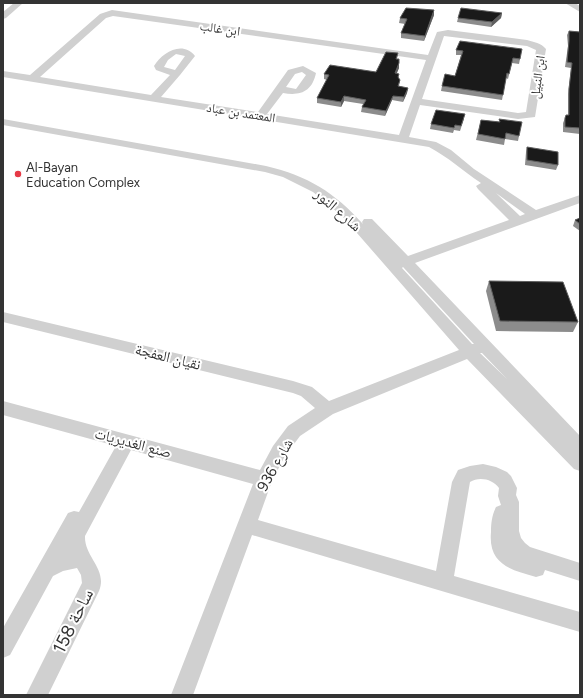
<svg xmlns="http://www.w3.org/2000/svg" width="583" height="698" font-family="Figtree,'Noto Naskh Arabic',sans-serif">
  <rect width="100%" height="100%" fill="#fff"/>
  <g fill="none" stroke-linecap="round" stroke-linejoin="round">
    <!-- minor -->
    <g fill="#d0d0d0" fill-rule="evenodd">
      <path d="M14,3H23L6,18L3,19V12Z"/>
      <path d="M565,3H575L580,6V12Z"/>
      <path d="M112,10L428,55L437,32L448,30L527,40C534,42 541,43 546,49L535,117L518,119L420,105L409,137L436,142L451,150L474,169L536,210L580,195V203L415,263L580,436V471L574,469L467,359L333,414L300,436L285,456L272,481L258,520L436,571L452,482L458,470L470,466L483,464L496,467L507,472L511,476L517,488L516,495L519,502V531L521,538L525,543L530,547L580,563V581L545,570L543,575L536,577C510,570 488,564 491,532C491,523 492,515 496,507L501,505L498,496L499,488C493,479 479,476 470,482L454,576L580,612V632L252,535L193,695H171L253,484L131,450L85,536C84,557 108,569 99,591L48,695H26L82,583L81,575L77,568L63,571L53,576L10,655L3,658V628L68,513L74,511L79,512L116,446L3,415V401L260,470L273,446L288,426L315,408L301,396L293,393L3,322V312L293,381L312,387L329,401L459,350L343,217L313,192L283,177L265,172L3,125V119L266,166C308,176 334,192 363,224L362,222L364,219H372L408,256L509,220L478,189L476,186L481,183C463,171 448,157 429,147L3,77V71L30,75L100,14ZM113,16L426,60L399,135L267,114L283,93C300,96 312,92 316,73L303,66L288,70L258,112L161,97L180,75L195,56C182,40 162,53 154,66L156,70L170,75L151,95L40,77L106,18ZM444,36L527,46L536,50L526,112L518,113L422,99ZM176,54L185,56L175,70L164,67L168,60ZM302,72L306,75L296,89L286,87L295,74ZM496,193L525,214L520,216ZM402,268L403,267L474,344H472ZM480,353H482L507,379Z"/>
    </g>
  </g>
  <!-- wall -->
  <g fill="#8c8c8c">
    <path d="M434,10V15L424,41L401,38V33L405,24L399,23L400,18Z"/>
    <path d="M502,13L501,18L491,27L457,22L458,18Z"/>
    <path d="M569,31L580,32V134L563,132V123L565,118L568,115V94L571,68L565,67L568,46L567,35Z"/>
    <path d="M456,50L520,59L519,64L512,63L508,79L506,78L502,100L441,91L442,86L455,76L461,55H456Z"/>
    <path d="M398,53L397,59L399,63V68L396,73L399,74L398,78L400,80L399,86L408,88L407,93L403,102L392,100L385,116L361,112L362,107L363,104L344,101L341,107L317,103V98L327,80L324,79V74L376,72Z"/>
    <path d="M464,119L460,131L454,130L453,133L430,129L431,124Z"/>
    <path d="M499,119L519,136L518,141L505,139L504,145L476,140L481,120L499,122Z"/>
    <path d="M527,147L558,165L556,170L525,165L526,152Z"/>
    <path d="M580,218V231L573,226L575,220Z"/>
    <path d="M489,281L578,322L573,332L496,331L486,291Z"/>
  </g>
  <!-- shaded-wall -->
  <g fill="#5f5f5f">
    <path d="M434,10V15L424,41L425,36Z"/>
    <path d="M502,13L501,18L491,27L492,22Z"/>
    <path d="M399,63V68L395,78V73Z"/>
    <path d="M408,88L407,93L403,102L404,97Z"/>
    <path d="M344,96V101L341,107V102Z"/>
    <path d="M393,96L392,100L385,116L386,111Z"/>
  </g>
  <!-- building -->
  <g fill="#1a1a1a" stroke="#5f5f5f">
    <path d="M406,8L434,10L425,36L401,33L407,19L400,18Z"/>
    <path d="M461,8L502,13L492,22L458,18Z"/>
    <path d="M569,31L580,32V128L565,127V118L566,115H569V89L572,63L567,62L569,41Z"/>
    <path d="M460,41L522,49L520,59L513,58L509,74L507,73L503,95L442,86L445,74L455,76L463,51L456,50Z"/>
    <path d="M386,52L398,53L396,59H399V63L395,73L399,74L398,77L400,80L398,86L408,88L404,97L393,96L386,111L362,107L366,100L344,96L341,102L317,98L329,75L324,74L330,65L376,72Z"/>
    <path d="M436,110L465,114L461,126L455,125L454,128L431,124Z"/>
    <path d="M499,119L522,122L519,136L506,133L505,139L478,134L481,120L500,122Z"/>
    <path d="M527,147L558,152V165L527,160Z"/>
    <path d="M580,218V224L575,220Z"/>
    <path d="M489,281L563,282L578,322L500,321Z"/>
  </g>
  <!-- markers -->
  <circle fill="#e63946" stroke="#fff" stroke-width="1.5" cx="18" cy="174" r="4"/>
  <g text-anchor="middle" stroke-width="4" stroke-linejoin="round" paint-order="stroke">
    <!-- far-street labels -->
    <g font-size="13" fill="#333" stroke="#fff">
      <text transform="translate(220 28) rotate(8)" y="5">ابن غالب</text>
      <text transform="translate(537 77) rotate(-82)" y="5">ابن النبيل</text>
      <text transform="translate(241 112) rotate(9)" y="5">المعتمد بن عباد</text>
    </g>
    <!-- far-poi labels -->
    <g font-size="13" fill="#333" stroke="#fff" text-anchor="start">
      <text x="26" y="172">Al-Bayan<tspan x="26" dy="15">Education Complex</tspan></text>
    </g>
    <!-- street labels -->
    <g font-size="15" fill="#333" stroke="#fff">
      <text transform="translate(338 210) rotate(41)" y="5">شارع النور</text>
      <text transform="translate(168 357) rotate(14)" y="5">نقيان العفجة</text>
      <text transform="translate(133 443) rotate(15)" y="5">صنع الغديريات</text>
      <text transform="translate(275 465) rotate(-61)" y="5">شارع 936</text>
    </g>
    <!-- near-street labels -->
    <g font-size="18" fill="#333" stroke="#fff">
      <text transform="translate(73 621) rotate(-64)" y="6">ساحة 158</text>
    </g>
  </g>
  <!-- border -->
  <rect width="583" height="698" fill="none" stroke="#333333" stroke-width="8"/>
</svg>
